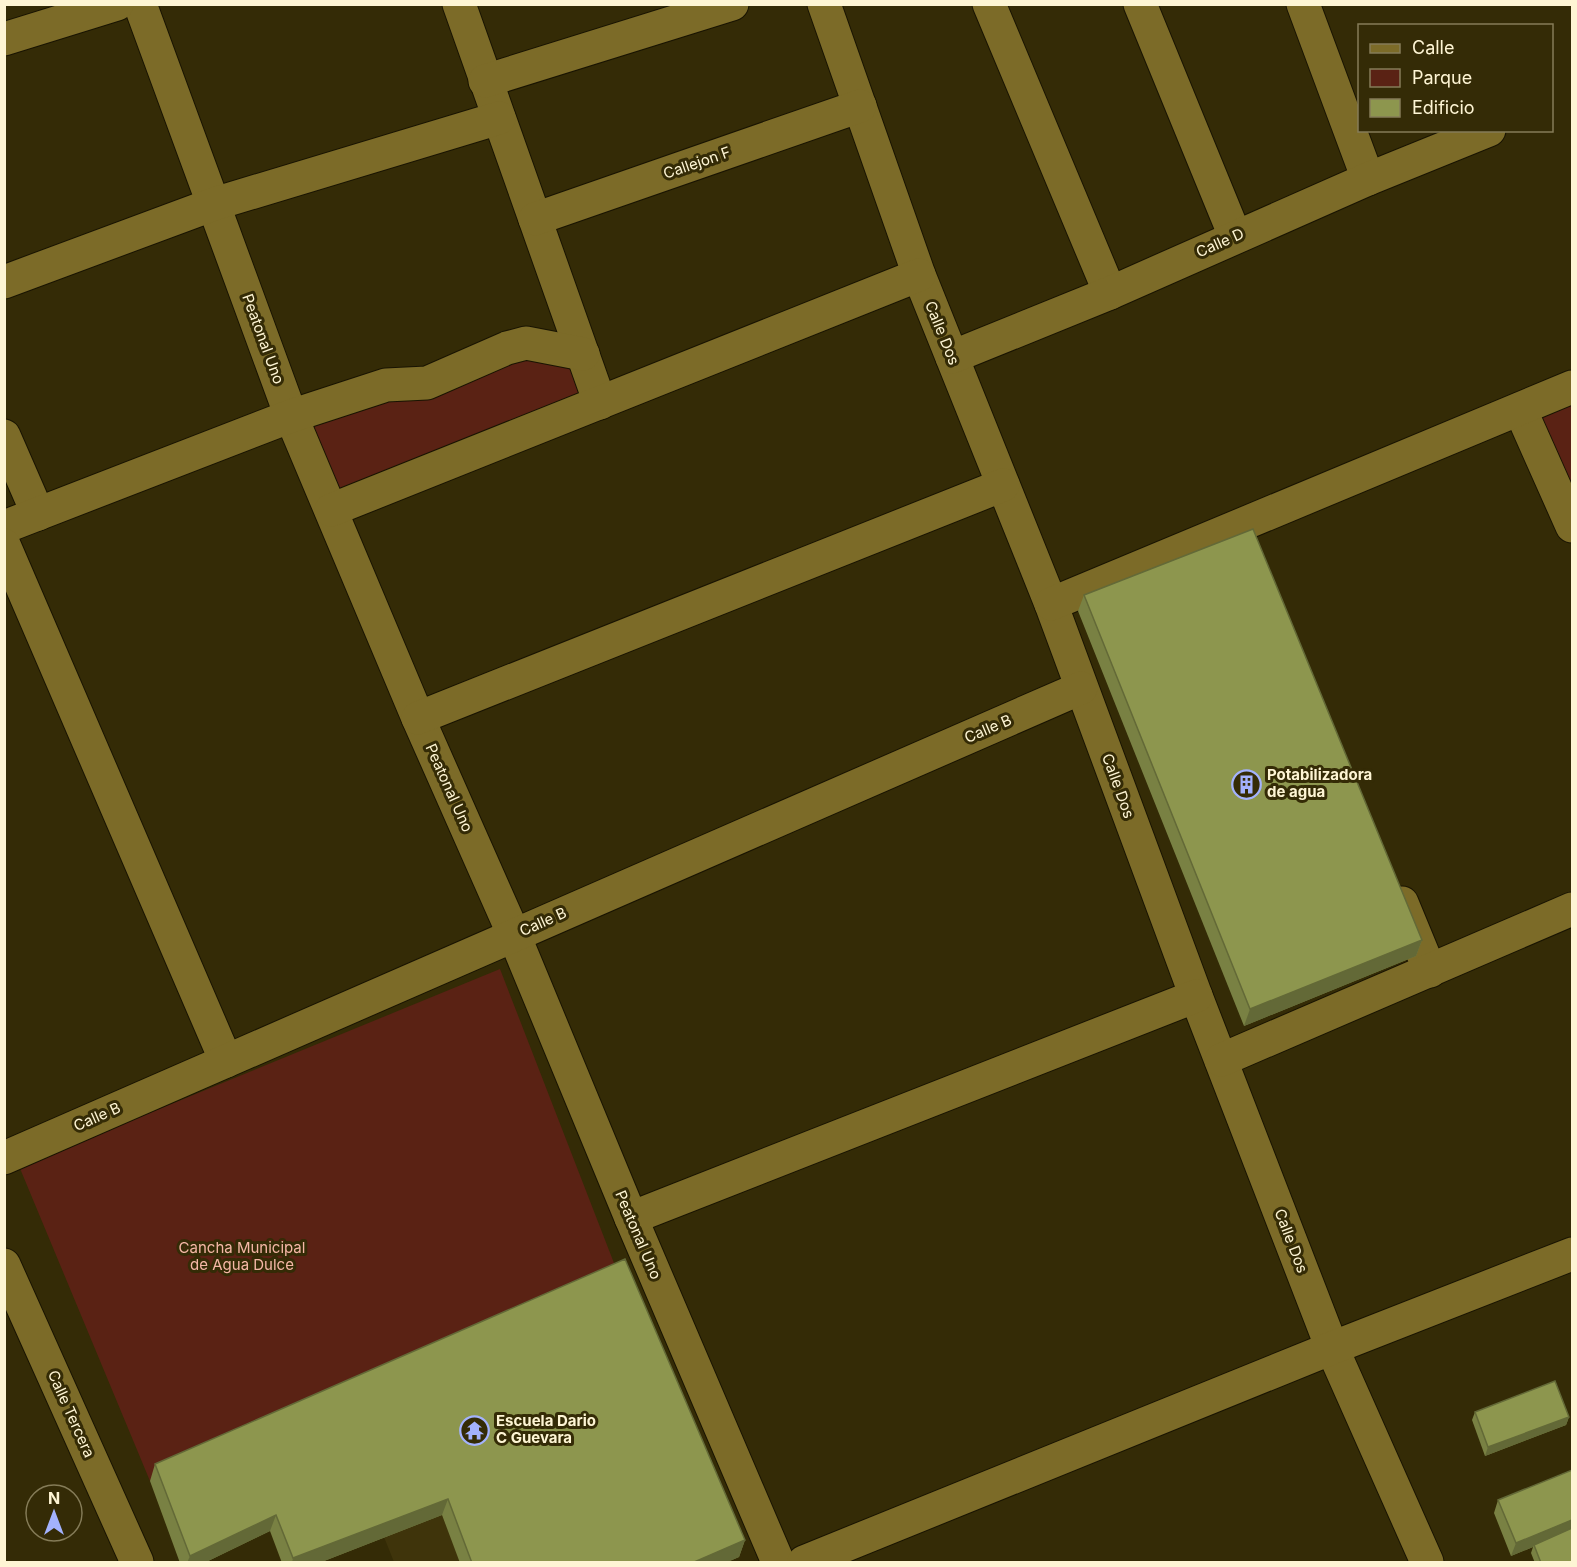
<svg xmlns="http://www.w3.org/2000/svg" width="1577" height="1567" font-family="Inter,sans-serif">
  <rect width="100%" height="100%" fill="#342b06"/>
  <!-- built -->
  <path fill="#3f340b" d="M442,1515L460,1562H394L384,1537Z"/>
  <!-- green -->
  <g fill="#5a2214">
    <path d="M507,354L579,357L594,400L334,502L299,420Z"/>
    <path d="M1572,387V527L1520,409Z"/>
    <path d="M500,969L619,1276L150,1481L14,1154L74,1144Z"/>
  </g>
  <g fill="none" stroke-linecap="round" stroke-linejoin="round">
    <defs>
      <g id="minor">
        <path d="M140,4L291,416L418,718L514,935L631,1218L778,1562"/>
        <path d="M459,4L600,403"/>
        <path d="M824,4L919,275L1051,604L1196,996L1332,1348L1427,1562"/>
        <path d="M989,4L1110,293"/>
        <path d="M1140,4L1235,236"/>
        <path d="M1303,4L1368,179"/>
        <path d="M4,39L117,4"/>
        <path d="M485,81L732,4"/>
        <path d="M535,219L860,106"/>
        <path d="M4,282L214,204L499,118"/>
        <path d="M952,357L1110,293L1368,179L1489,130"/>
        <path d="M1520,409L1572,526"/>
        <path d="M4,436L38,514"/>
        <path d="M331,510L919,275"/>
        <path d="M4,527L291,416L386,385L427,383L507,348L526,343L583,354"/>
        <path d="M4,545L226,1061"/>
        <path d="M1051,604L1572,387"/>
        <path d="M418,718L1003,485"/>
        <path d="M1402,903L1430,971"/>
        <path d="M1221,1060L1572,909"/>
        <path d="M4,1158L1081,688"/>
        <path d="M631,1218L1196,996"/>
        <path d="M4,1265L137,1562"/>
        <path d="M804,1562L1332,1348L1572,1254"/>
      </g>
    </defs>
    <!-- minor casing -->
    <use href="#minor" stroke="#191402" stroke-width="35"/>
    <!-- minor -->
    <use href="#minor" stroke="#7c6b28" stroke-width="33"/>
  </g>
  <!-- wall -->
  <g fill="#798143">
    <path d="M1084,595L1422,940L1416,956L1244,1026L1078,611Z"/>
    <path d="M625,1259L745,1540L739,1557L725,1563H460L442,1515L319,1563H282L270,1531L204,1563H180L150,1481L155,1464Z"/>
    <path d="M1475,1412L1569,1417L1566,1425L1485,1456L1472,1420Z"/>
    <path d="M1498,1500L1572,1563H1535L1531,1553L1533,1547L1511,1556L1494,1513Z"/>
  </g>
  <!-- shaded-wall -->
  <g fill="#636937">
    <path d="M1422,940L1416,956L1244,1026L1250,1009Z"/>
    <path d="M1569,1417L1566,1425L1485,1456L1488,1447Z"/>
    <path d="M448,1499L442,1515L319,1563H292L293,1558Z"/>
    <path d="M276,1515L270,1531L204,1563H187L190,1556Z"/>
    <path d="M1572,1520V1531L1534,1545L1533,1547L1511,1556L1516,1543Z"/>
    <path d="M745,1540L739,1557L725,1563H692Z"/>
  </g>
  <!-- building -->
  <g fill="#8d964e" stroke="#636937" stroke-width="1.5">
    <path d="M1253,529L1422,940L1250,1009L1084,595Z"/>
    <path d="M625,1259L745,1540L692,1563H472L448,1499L293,1558L276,1515L190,1556L155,1464Z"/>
    <path d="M1555,1381L1569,1417L1488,1447L1475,1412Z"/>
    <path d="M1572,1470V1520L1516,1543L1498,1500Z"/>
    <path d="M1572,1528V1563H1541L1534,1545Z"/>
  </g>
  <!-- icons -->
  <defs>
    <symbol id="building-ring" viewBox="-11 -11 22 22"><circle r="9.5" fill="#342b06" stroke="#a3b2fd" stroke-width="1.5"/><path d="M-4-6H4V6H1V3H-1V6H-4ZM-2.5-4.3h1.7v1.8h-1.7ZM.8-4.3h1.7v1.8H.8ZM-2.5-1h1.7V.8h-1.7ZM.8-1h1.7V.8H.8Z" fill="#a3b2fd"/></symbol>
    <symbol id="temple-ring" viewBox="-11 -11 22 22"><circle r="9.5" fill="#342b06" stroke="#a3b2fd" stroke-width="1.5"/><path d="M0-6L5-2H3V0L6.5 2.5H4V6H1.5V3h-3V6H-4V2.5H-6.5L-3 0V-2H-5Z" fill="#a3b2fd"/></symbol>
  </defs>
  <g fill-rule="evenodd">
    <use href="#building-ring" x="1230" y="768" width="33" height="33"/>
    <use href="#temple-ring" x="458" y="1414" width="33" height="33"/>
  </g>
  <g text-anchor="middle" stroke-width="6" stroke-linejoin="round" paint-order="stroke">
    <!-- street labels -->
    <g font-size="15" fill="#fef5d4" stroke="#342b06">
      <text transform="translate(697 163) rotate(-19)" y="5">Callejon F</text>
      <text transform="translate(1220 243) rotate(-24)" y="5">Calle D</text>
      <text transform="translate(942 333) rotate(68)" y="5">Calle Dos</text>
      <text transform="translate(263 339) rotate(70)" y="5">Peatonal Uno</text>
      <text transform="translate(988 729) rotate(-23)" y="5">Calle B</text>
      <text transform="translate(1118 786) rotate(70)" y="5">Calle Dos</text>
      <text transform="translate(449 788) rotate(66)" y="5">Peatonal Uno</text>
      <text transform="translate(543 922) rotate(-24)" y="5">Calle B</text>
      <text transform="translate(97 1117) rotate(-24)" y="5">Calle B</text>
      <text transform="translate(638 1235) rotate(67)" y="5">Peatonal Uno</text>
      <text transform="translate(1291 1241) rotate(69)" y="5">Calle Dos</text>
      <text transform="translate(71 1414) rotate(66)" y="5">Calle Tercera</text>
    </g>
    <!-- poi labels -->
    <g font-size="15" font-weight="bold" fill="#fef5d4" stroke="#342b06" text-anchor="start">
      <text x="1267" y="780">Potabilizadora<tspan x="1267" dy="17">de agua</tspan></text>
      <text x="496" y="1426">Escuela Dario<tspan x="496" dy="17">C Guevara</tspan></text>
    </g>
    <!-- park labels -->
    <g font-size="15" fill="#f5b7a6" stroke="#342b06">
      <text x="242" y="1253">Cancha Municipal<tspan x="242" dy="17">de Agua Dulce</tspan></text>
    </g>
  </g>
  <!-- border -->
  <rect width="1577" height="1567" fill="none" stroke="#fef5d4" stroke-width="12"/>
  <!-- legend -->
  <rect x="1358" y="24" width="195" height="108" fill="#342b06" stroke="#857c58" stroke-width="1.5"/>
  <rect x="1370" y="44" width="30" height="9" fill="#7c6b28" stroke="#857c58" stroke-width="1.5"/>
  <text x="1412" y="54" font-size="18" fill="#fef5d4">Calle</text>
  <rect x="1370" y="69" width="30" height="18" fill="#5a2214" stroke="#857c58" stroke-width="1.5"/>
  <text x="1412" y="84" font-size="18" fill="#fef5d4">Parque</text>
  <rect x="1370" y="99" width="30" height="18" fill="#8d964e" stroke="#857c58" stroke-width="1.5"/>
  <text x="1412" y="114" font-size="18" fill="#fef5d4">Edificio</text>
  <!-- north arrow -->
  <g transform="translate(54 1513)"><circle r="28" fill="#342b06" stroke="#857c58" stroke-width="1.5"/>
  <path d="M0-4.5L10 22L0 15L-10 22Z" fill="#a3b2fd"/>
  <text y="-9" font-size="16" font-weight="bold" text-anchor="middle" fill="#fef5d4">N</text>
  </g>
</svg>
